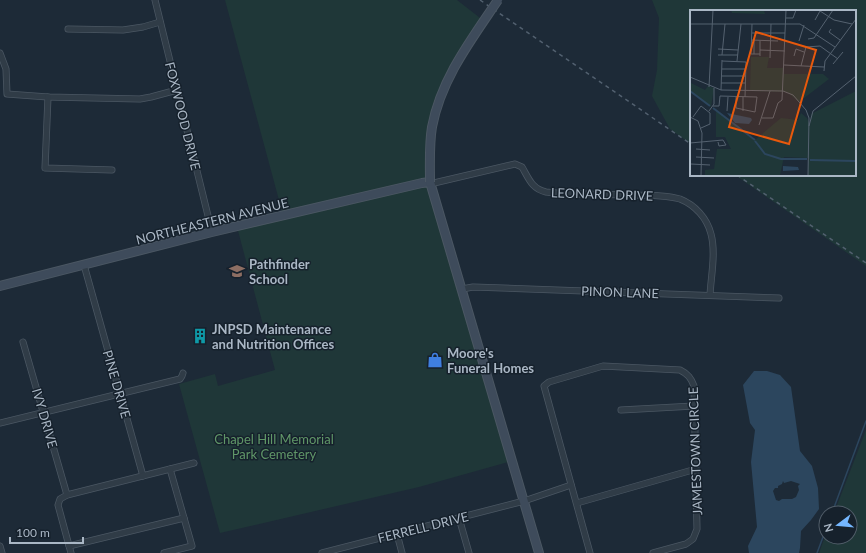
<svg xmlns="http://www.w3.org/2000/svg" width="866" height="553" font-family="Lato,sans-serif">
  <rect width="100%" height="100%" fill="#1d2a37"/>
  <!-- green -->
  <g fill="#1f3738">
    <path d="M225,0H457L484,21L438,102L430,170L512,461L419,487L220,533L179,384L215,374L218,386L275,370L237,227L283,215Z"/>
    <path d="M652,0H866V266L735,175H855V11H691V144L670,129L652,96L657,70L659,18Z"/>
    <path d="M866,430V553H819L826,534V537H850V513H834Z"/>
  </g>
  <!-- water -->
  <path fill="#2c465e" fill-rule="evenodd" d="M754,371H767L780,375L791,387L800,451L812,466L818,488L819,509L811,520L801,531L800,548L799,553H749L748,546L757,527L751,462L755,430L750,423L743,385ZM783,481L784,483L791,481L800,484L798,486L799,490L796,497L792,499H782L779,501L776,500L773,491L775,488H778V486L782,484Z"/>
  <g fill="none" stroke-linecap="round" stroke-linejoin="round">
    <!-- stream -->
    <g stroke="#2c465e" stroke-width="1.5">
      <path d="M832,513L866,421"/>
      <path d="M817,553L826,529"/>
    </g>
    <defs>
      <g id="street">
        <path d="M155,0L212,232"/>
        <path d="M68,29L123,30L143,27L160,22"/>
        <path d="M0,53L6,69L7,94L48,97L140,99L151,97L177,90"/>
        <path d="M48,97L45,168L112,170"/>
        <path d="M430,182L434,183L515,164L522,167C529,179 532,189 546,192C574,195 603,194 631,195C646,195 666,195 680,199C695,205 707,218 711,234C716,253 711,276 710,295"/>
        <path d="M84,265L143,476"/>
        <path d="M462,289L473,287L779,298"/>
        <path d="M23,342L67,495"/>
        <path d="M621,410L694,406"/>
        <path d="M0,423L180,379L182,376L183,373"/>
        <path d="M577,503L696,469"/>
        <path d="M459,518L469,553"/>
        <path d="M397,534L402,553"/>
        <path d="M0,546L2,553"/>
        <path d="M69,546L184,518"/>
        <path d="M71,553L58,505L60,499L67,495L194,463"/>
        <path d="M164,553L192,546L170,469"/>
        <path d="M322,553L524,501L571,485"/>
        <path d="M590,553L544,386L549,382L603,366L680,370C688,374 691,378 694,386L697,529L693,539L686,544L653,553"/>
      </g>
      <path id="secondary" d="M0,286L212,232L422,183L430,182L539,553"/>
    </defs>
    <!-- street casing -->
    <use href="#street" stroke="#4b5763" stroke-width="7"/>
    <!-- secondary casing -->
    <use href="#secondary" stroke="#4b5763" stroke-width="10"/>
    <!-- street -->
    <use href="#street" stroke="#303c47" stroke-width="5.5"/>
    <!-- secondary -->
    <use href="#secondary" stroke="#3e4b5b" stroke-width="8"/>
    <!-- rail -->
    <g stroke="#52606f" stroke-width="1.5" stroke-dasharray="4 4" stroke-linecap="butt">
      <path d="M480,0L691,144"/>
      <path d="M737,175L866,263"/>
    </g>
    <defs>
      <path id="secondary-bridge" d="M430,182C430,164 429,145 432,127C441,79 471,40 498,0"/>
    </defs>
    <!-- secondary-bridge casing -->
    <use href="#secondary-bridge" stroke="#4b5763" stroke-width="10" stroke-linecap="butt"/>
    <!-- secondary-bridge -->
    <use href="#secondary-bridge" stroke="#3e4b5b" stroke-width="8"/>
  </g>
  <!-- icons -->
  <defs>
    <symbol id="school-bare" viewBox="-9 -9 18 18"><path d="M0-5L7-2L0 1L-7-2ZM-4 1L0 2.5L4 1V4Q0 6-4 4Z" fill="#8d6e63" stroke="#16212c" stroke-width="2.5" paint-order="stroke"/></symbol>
    <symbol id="building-bare" viewBox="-9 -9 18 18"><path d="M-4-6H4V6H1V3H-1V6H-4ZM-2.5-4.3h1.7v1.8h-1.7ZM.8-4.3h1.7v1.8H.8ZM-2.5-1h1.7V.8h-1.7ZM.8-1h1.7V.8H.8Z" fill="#0f9aa8" stroke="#16212c" stroke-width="2.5" paint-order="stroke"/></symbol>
    <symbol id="shop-bare" viewBox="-9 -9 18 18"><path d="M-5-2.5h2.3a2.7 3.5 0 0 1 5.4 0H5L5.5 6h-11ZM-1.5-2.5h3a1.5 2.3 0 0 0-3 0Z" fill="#3f7fe0" stroke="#16212c" stroke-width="2.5" paint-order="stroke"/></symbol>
  </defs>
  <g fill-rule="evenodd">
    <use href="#school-bare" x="226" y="260" width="22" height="22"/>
    <use href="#building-bare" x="189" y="325" width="22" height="22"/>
    <use href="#shop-bare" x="424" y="349" width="22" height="22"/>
  </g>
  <g text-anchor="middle" stroke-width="3" stroke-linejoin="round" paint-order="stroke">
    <!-- street labels -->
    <g font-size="13" fill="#aab7c5" stroke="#16212c">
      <text transform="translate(183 116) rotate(76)" y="5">FOXWOOD DRIVE</text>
      <text transform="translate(602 194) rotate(2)" y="5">LEONARD DRIVE</text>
      <text transform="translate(212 221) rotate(-14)" y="5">NORTHEASTERN AVENUE</text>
      <text transform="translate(620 292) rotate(2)" y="5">PINON LANE</text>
      <text transform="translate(117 384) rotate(74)" y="5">PINE DRIVE</text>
      <text transform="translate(45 418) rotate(74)" y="5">IVY DRIVE</text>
      <text transform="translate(695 451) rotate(-92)" y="5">JAMESTOWN CIRCLE</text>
      <text transform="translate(423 527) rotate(-14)" y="5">FERRELL DRIVE</text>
    </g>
    <!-- poi labels -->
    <g font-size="13" font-weight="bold" fill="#aab7c5" stroke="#16212c" text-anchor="start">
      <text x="249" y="269">Pathfinder<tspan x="249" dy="15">School</tspan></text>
      <text x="212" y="334">JNPSD Maintenance<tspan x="212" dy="15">and Nutrition Offices</tspan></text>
      <text x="447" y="358">Moore's<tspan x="447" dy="15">Funeral Homes</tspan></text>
    </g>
    <!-- park labels -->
    <g font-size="13" fill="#609768" stroke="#16212c">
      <text x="274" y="444">Chapel Hill Memorial<tspan x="274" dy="15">Park Cemetery</tspan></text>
    </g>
  </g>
  <!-- overview -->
  <g transform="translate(690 10)">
    <rect width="166" height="166" fill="#1d2a37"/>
    <path d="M41,0H74L75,4L42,3ZM61,47H79L77,58H94V64H133L139,69L109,92L97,82L60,81ZM1,73L15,80L18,76L24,78L21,97L0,81ZM166,81V166H118V148L94,147L90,165L15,166V160L24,159L27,139H41L35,127H26V101L65,130L91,108L108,110L111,103L117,108L120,116L121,104Z" fill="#1f3738"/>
    <path d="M37,103L61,108L62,110L59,114L45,113ZM93,156L108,157L109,160L93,161Z" fill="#2c465e"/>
    <path fill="none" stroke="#2c465e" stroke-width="2" d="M0,81L20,96M23,98L65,130M65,131L75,144L91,149H117M120,150L166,151"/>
    <path fill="none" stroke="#556270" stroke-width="1" d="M96,8H103L106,0M125,10L130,1L144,10L162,14M0,14H110L145,37M62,14L61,44H70M141,19L139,22L150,30M62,23H95M118,29L124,28L143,0M61,30L88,31M109,31L114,15M28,39L48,40M70,40L95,41M64,44V30M28,45H48M32,45L35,14M70,46V31M104,46L106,39L114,42M80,48L81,14M32,51L56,52L55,87M47,51L51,14M143,54L153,42M94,55L134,57M111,56L116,37L130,36L148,49M32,59H56M134,61L135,51L166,9M31,66H56M0,67L31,80L93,81L103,85L116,100L119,108L118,166M31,73H55M19,77L23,0M31,80L32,50M23,96H29L30,86L67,87L65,102L46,98V87M19,101L24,94V78M37,101L38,87M53,101V87M0,107L8,111L12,123L11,166M3,107L11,96L20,103V114L11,118M72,108H83L88,93L92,90L96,0M69,115L80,81M119,116L123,101L166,66M0,133L33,130L36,135L29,136L28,132M6,139L20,140M6,147L24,148M1,154L20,155"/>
    <path fill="#e8590c" fill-opacity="0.15" stroke="#e8590c" stroke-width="2" d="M66,22L126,40L99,134L39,117Z"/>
    <rect width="166" height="166" fill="none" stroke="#aab7c5" stroke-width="2"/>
  </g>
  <!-- north arrow -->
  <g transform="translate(838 525) rotate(254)"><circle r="19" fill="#16212c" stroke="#515d69"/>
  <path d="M0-3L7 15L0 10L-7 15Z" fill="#75b7ff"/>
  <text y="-6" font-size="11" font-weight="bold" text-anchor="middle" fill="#aab7c5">N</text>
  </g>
  <!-- scale -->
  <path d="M10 537v6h73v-6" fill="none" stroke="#aab7c5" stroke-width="2"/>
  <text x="16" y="537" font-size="12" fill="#aab7c5" stroke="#16212c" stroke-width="3" paint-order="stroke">100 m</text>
</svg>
